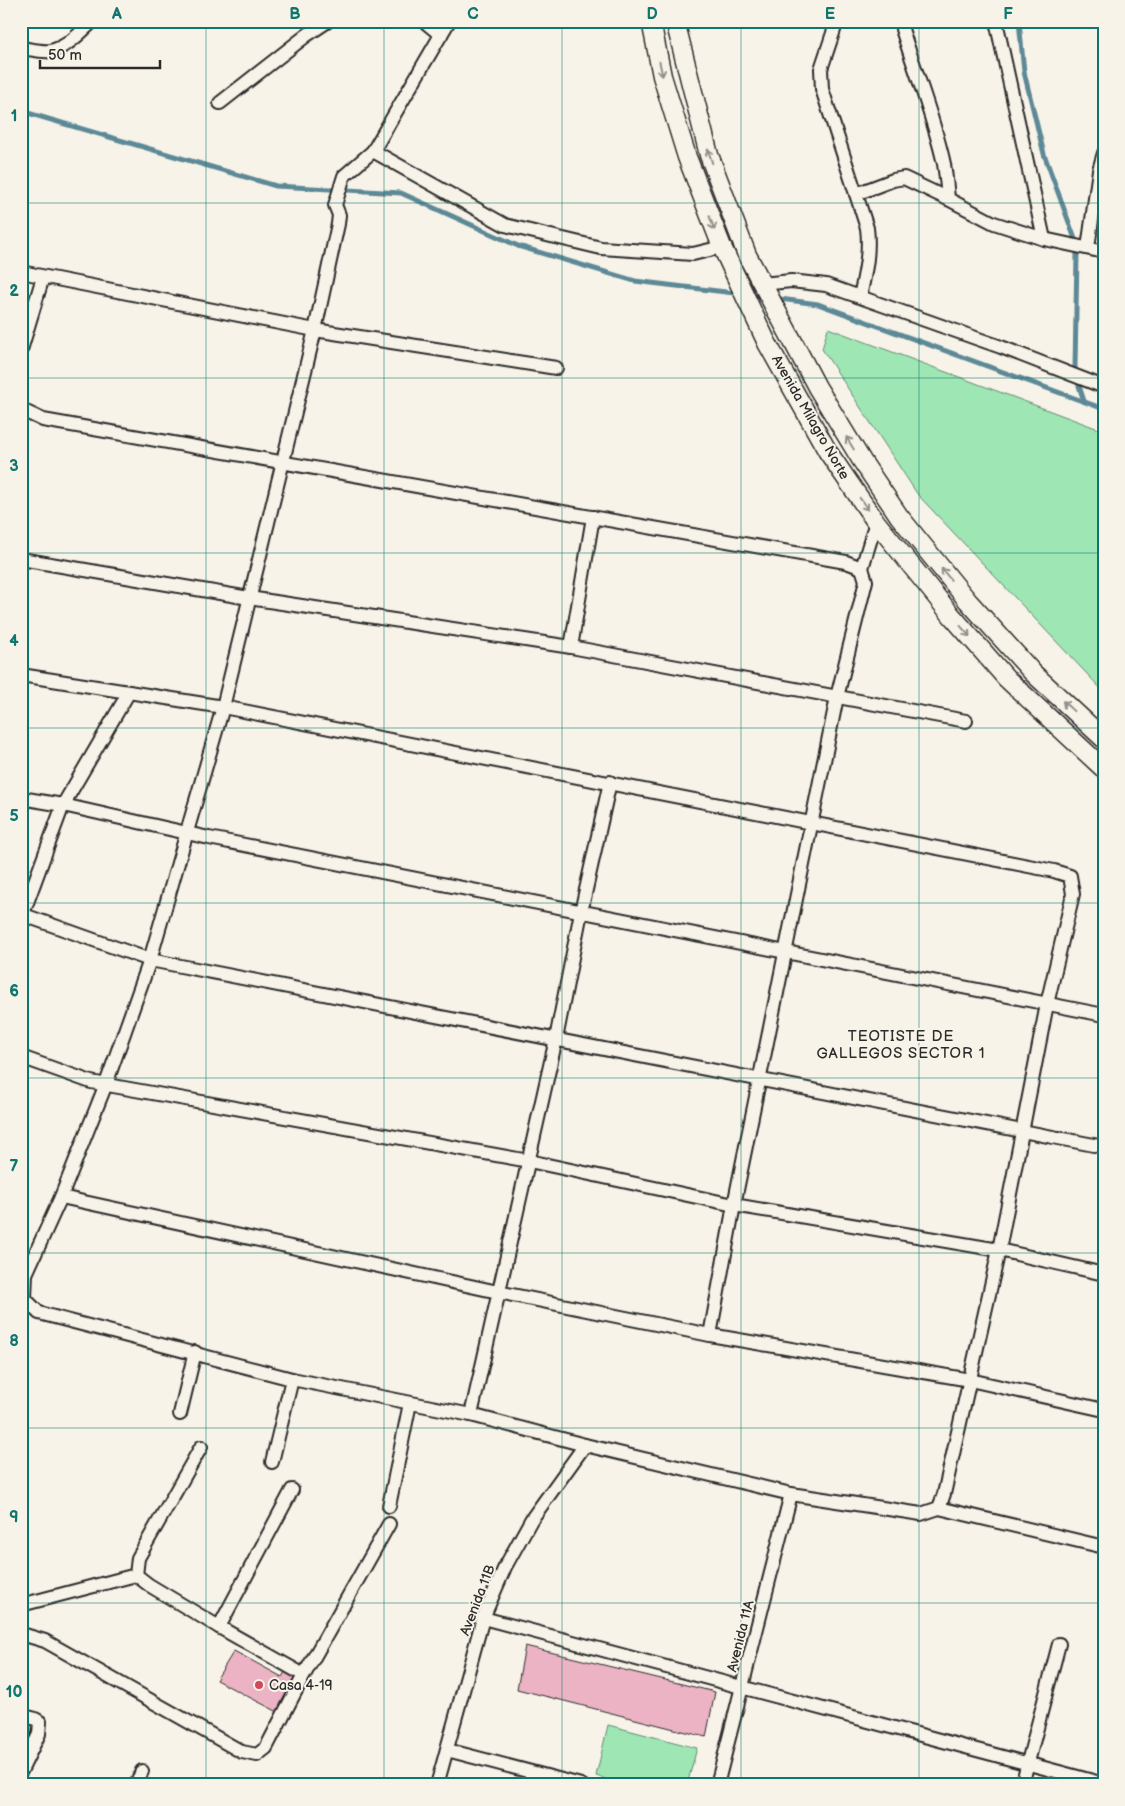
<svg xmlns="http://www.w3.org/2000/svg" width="1125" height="1806" font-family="'Balsamiq Sans',sans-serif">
  <rect width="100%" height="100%" fill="#f7f3e8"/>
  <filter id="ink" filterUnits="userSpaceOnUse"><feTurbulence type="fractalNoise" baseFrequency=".02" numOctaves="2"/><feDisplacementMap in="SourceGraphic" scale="10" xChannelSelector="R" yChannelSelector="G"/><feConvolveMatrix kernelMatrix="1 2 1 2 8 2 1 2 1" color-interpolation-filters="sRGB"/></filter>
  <g filter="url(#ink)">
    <!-- green -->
    <g fill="#9ee6b4" stroke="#648870">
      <path d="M828,328L1104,431V692L918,495L822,349Z"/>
      <path d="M608,1725L697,1748L687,1785H626L596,1776Z"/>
    </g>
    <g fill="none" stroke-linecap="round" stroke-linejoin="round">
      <!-- stream -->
      <g stroke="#5d8997" stroke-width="5">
        <path d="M1019,21L1024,72L1044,154L1075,239"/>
        <path d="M21,111L276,186L401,193L518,246L635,281L734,293"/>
        <path d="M755,296H759"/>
        <path d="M780,299L818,304L1104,409"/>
        <path d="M1075,368L1077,253"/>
        <path d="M1079,386L1084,401"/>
      </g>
    </g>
    <!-- building -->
    <g fill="#ecb3c5" stroke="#2b2b2b">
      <path d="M525,1646L715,1692L706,1737L517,1689Z"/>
      <path d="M234,1651L282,1677L285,1672L296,1678L278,1712L216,1680Z"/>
    </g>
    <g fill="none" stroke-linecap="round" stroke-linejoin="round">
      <defs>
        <g id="street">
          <path d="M424,21L441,35"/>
          <path d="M449,21L373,151L505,225L601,248L693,254L722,247"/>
          <path d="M837,21L821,69L822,89L867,228C870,252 865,273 860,297"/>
          <path d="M902,21V29C916,74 934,118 944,164C946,176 947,187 948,199"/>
          <path d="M996,21L1044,239"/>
          <path d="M21,48C30,49 41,52 50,51C67,48 81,32 93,21"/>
          <path d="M220,103L307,35L328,21"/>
          <path d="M373,151L344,176L335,205L339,215L338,224L315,330L223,707L150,960L106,1084L61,1197L26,1274L25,1299L39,1313L292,1379L471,1415L585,1445L791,1494L921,1514L939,1508L1104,1547"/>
          <path d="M856,194L893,180L904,178L948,199L994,223L1044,239L1104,252"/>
          <path d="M1088,248L1099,170L1104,153"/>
          <path d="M21,272L315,330L556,368"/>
          <path d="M762,284L791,281L826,285L1001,347L1104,387"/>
          <path d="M21,350L43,277"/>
          <path d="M21,407L24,411L43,420L846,562L862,568"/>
          <path d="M21,559L249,598L571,647L966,721"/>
          <path d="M571,647L593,517"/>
          <path d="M21,675L223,707L1054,871L1070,876L1073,894L1047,1004L999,1250L944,1494L939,1508"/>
          <path d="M21,798L63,805L209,838L1104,1015"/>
          <path d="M21,914L150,960L1104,1147"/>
          <path d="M21,919L63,805L129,692"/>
          <path d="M21,1057L91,1082L529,1161L734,1205L999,1250L1104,1274"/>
          <path d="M61,1197L498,1292L710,1335L970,1380L1104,1410"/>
          <path d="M710,1335L734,1205L837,697L866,581L862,568L876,522"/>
          <path d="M180,1414L195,1352"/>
          <path d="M471,1415L556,1039L581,912L610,782"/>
          <path d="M272,1462L292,1379"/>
          <path d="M389,1506L410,1403"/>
          <path d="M136,1575L149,1585L219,1627L304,1675"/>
          <path d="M21,1605L136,1575L138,1558L201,1447"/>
          <path d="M483,1618L1104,1784"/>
          <path d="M219,1627L292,1490"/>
          <path d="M21,1635H25L45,1641L242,1752L257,1755L266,1748L304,1675L389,1524"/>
          <path d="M21,1718C29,1716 34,1717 40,1722L39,1734L21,1771"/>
          <path d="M447,1750L581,1785"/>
          <path d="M136,1785L142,1771"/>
          <path d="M437,1785L483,1618L505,1567L531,1520L585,1445"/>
          <path d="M717,1785L791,1494"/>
          <path d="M1022,1785L1059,1644"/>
        </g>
        <g id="secondary">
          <path d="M651,21L662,76L687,157L722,247L767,343L828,452L876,522L952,616L1007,679L1104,769"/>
          <path d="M675,21L709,155L747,255L817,387L862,461L899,516L968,601L1033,673L1104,739"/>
        </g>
      </defs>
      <!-- street casing -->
      <use href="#street" stroke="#2b2b2b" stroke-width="16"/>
      <!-- secondary casing -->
      <use href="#secondary" stroke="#2b2b2b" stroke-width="21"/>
      <!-- street -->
      <use href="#street" stroke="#f7f3e8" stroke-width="12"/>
      <!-- secondary -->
      <use href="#secondary" stroke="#f7f3e8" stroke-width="18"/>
    </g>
    <!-- one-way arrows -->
    <defs><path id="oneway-shaft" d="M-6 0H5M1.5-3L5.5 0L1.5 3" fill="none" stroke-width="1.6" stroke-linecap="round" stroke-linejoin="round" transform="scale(1.25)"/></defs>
    <g stroke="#918f8a">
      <use href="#oneway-shaft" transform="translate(661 69) rotate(78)"/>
      <use href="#oneway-shaft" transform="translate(710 156) rotate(-108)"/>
      <use href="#oneway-shaft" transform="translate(712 223) rotate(69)"/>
      <use href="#oneway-shaft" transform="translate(850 443) rotate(-121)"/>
      <use href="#oneway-shaft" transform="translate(864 504) rotate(55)"/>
      <use href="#oneway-shaft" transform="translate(946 574) rotate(-129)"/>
      <use href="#oneway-shaft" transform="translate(965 631) rotate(49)"/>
      <use href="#oneway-shaft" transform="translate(1068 706) rotate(-137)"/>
    </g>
  </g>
  <!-- grid -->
  <path fill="none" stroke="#0f766e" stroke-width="1" stroke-opacity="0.55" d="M206,21V1785M384,21V1785M562,21V1785M741,21V1785M919,21V1785M21,203H1104M21,378H1104M21,553H1104M21,728H1104M21,903H1104M21,1078H1104M21,1253H1104M21,1428H1104M21,1603H1104"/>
  <!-- markers -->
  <circle fill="#d1495b" stroke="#f7f3e8" stroke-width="2" cx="259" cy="1685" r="5"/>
  <g text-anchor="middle" stroke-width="4" stroke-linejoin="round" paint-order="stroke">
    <!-- street labels -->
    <g font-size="14" fill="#2b2b2b" stroke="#f7f3e8">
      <text transform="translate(811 417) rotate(60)" y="5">Avenida Milagro Norte</text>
      <text transform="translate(477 1600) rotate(-69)" y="5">Avenida 11B</text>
      <text transform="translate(740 1636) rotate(-76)" y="5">Avenida 11A</text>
    </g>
    <!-- poi labels -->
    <g font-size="14" fill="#2b2b2b" stroke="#f7f3e8" text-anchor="start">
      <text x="269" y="1690">Casa 4-19</text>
    </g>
    <!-- neighbourhood labels -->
    <g font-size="15" letter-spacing="1" fill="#2b2b2b" stroke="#f7f3e8">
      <text x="901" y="1041">TEOTISTE DE<tspan x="901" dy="17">GALLEGOS SECTOR 1</tspan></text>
    </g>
  </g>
  <!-- margin -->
  <rect width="1125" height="1806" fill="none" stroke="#f7f3e8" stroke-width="55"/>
  <!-- scale -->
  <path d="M40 60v8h120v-8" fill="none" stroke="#2b2b2b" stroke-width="2.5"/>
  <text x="48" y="60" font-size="15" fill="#2b2b2b" stroke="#f7f3e8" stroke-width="4" paint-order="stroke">50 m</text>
  <rect x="28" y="28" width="1070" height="1750" fill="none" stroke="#0f766e" stroke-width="2"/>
  <g font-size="16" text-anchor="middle" font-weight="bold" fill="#0f766e">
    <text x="117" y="19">A</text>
    <text x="295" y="19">B</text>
    <text x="473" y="19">C</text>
    <text x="652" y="19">D</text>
    <text x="830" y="19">E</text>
    <text x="1008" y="19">F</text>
    <text x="14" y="121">1</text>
    <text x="14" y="296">2</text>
    <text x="14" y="471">3</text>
    <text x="14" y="646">4</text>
    <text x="14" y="821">5</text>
    <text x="14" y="996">6</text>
    <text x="14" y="1171">7</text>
    <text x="14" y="1346">8</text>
    <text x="14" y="1522">9</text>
    <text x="14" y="1697">10</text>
  </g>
</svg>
